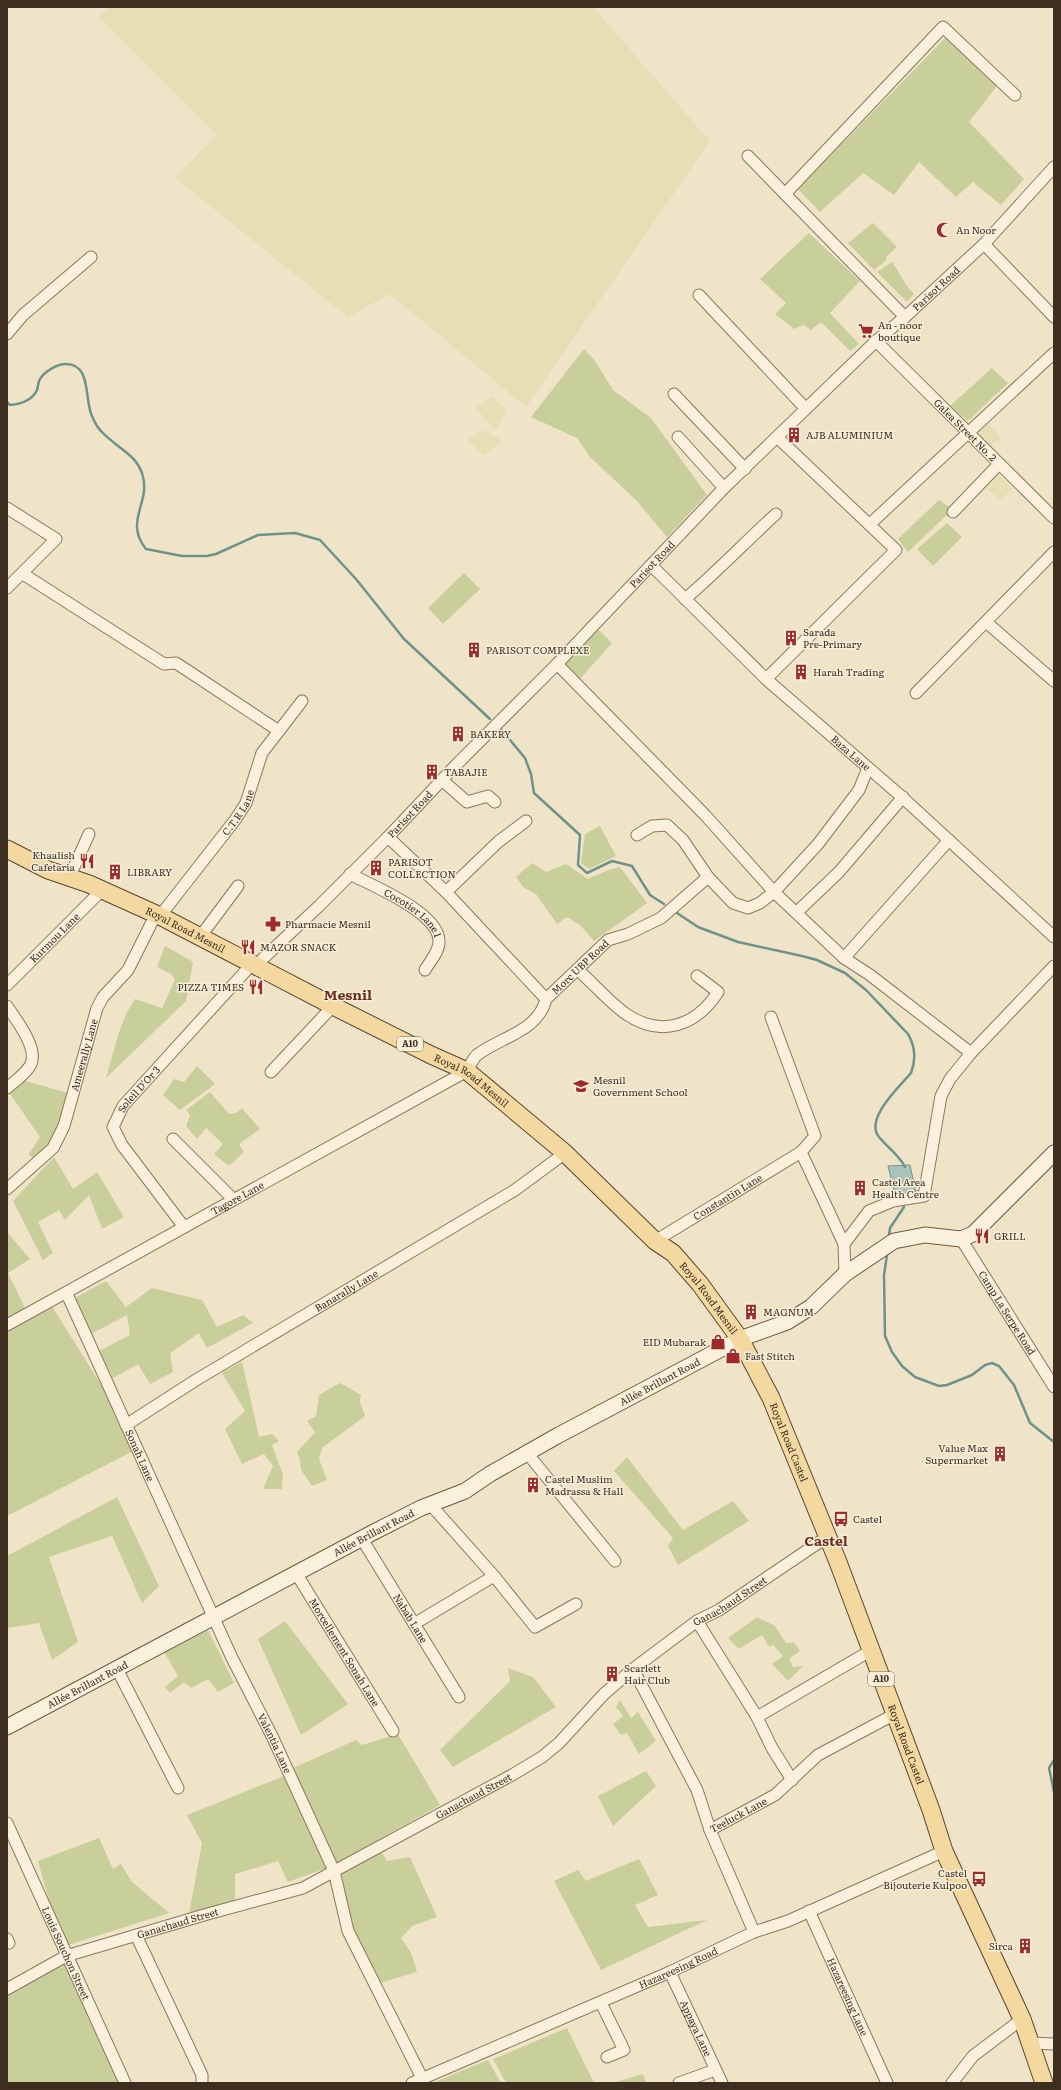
<svg xmlns="http://www.w3.org/2000/svg" width="1061" height="2090" font-family="Literata,serif">
  <rect width="100%" height="100%" fill="#f0e4c8"/>
  <!-- farmland -->
  <g fill="#e6deb5">
    <path d="M111,7H593L710,141L526,407L390,294L348,317L175,178L217,134L98,17Z"/>
    <path d="M492,396L506,410L496,431L476,408Z"/>
    <path d="M985,421L1001,438L987,448L972,434Z"/>
    <path d="M483,430L503,440L483,456L467,439Z"/>
    <path d="M996,472L1013,488L1001,500L983,486Z"/>
  </g>
  <!-- green -->
  <g fill="#c9cf9b">
    <path d="M945,38L997,86L969,122L1024,179L1001,205L973,182L956,197L919,162L894,195L863,173L820,212L798,189Z"/>
    <path d="M873,223L897,247L886,257L887,260L874,270L848,243Z"/>
    <path d="M809,233L860,281L830,313L859,344L850,351L821,322L811,330L804,325L794,329L775,314L786,303L760,279Z"/>
    <path d="M892,262C900,273 904,284 914,294L907,302L877,272Z"/>
    <path d="M584,349L595,361L613,390L651,418L707,495L667,537L637,501L590,457L577,438L531,417Z"/>
    <path d="M992,368L1008,383L968,421L950,406Z"/>
    <path d="M939,500L953,509L908,552L898,539Z"/>
    <path d="M947,523L962,537L933,566L917,549Z"/>
    <path d="M464,573L480,589L443,624L428,608Z"/>
    <path d="M598,629L612,643L579,680L560,664Z"/>
    <path d="M600,826L616,856L589,869L581,863L585,834Z"/>
    <path d="M532,863L546,872L566,864L588,879L608,870L620,867L647,903L594,941L580,925L567,917L557,924L536,894L523,887L516,877Z"/>
    <path d="M165,946L193,962L186,1001L106,1078C114,1053 119,1021 135,999L162,1008L175,980L171,974L157,967Z"/>
    <path d="M197,1066L215,1084L180,1110L163,1095L174,1079L184,1082Z"/>
    <path d="M22,1080L68,1093L54,1135L35,1161L29,1154L40,1137L8,1091Z"/>
    <path d="M210,1092L229,1114L236,1113L242,1108L260,1129L239,1144L244,1152L229,1166L214,1154L223,1144L206,1128L197,1139L186,1126L190,1115L186,1110Z"/>
    <path d="M54,1157L73,1189L97,1172L124,1217L102,1229L89,1195L65,1220L59,1210L38,1222L53,1253L43,1260L13,1201Z"/>
    <path d="M7,1232L30,1259L8,1273L25,1308L7,1321Z"/>
    <path d="M106,1281L126,1307L152,1288L202,1300L217,1327L243,1315L253,1323L207,1348L199,1333L170,1353L173,1372L150,1384L138,1364L113,1378L99,1351L130,1335L127,1315L91,1334L73,1299Z"/>
    <path d="M50,1303L125,1423L135,1450L7,1516V1326Z"/>
    <path d="M242,1361L259,1437L272,1434L279,1441L272,1445L283,1475L282,1489H263L273,1466L264,1454L242,1464L225,1429L245,1411L222,1373Z"/>
    <path d="M340,1383L361,1395L360,1402L365,1416L322,1448L319,1459L327,1480L312,1486L301,1470L300,1460L297,1452L315,1432L307,1421L316,1416L319,1395Z"/>
    <path d="M627,1457L683,1530L733,1501L749,1521L678,1565L668,1546L673,1538L614,1471Z"/>
    <path d="M117,1497L159,1586L142,1603L112,1536L49,1557L78,1642L52,1660L39,1623L7,1628V1556Z"/>
    <path d="M757,1617L775,1626L786,1643L794,1642L800,1651L789,1659L793,1667L803,1666L788,1681L772,1664L783,1656L773,1645L769,1647L762,1635L739,1649L728,1638Z"/>
    <path d="M285,1621L348,1704L301,1735L258,1639Z"/>
    <path d="M208,1630L234,1683L218,1692L208,1679L191,1688L184,1682L170,1693L165,1687L178,1676L163,1650Z"/>
    <path d="M508,1668L533,1677L556,1707L453,1767L440,1750L510,1681Z"/>
    <path d="M620,1700L631,1718L638,1712L656,1741L639,1754L627,1733L621,1735L613,1724L623,1716L616,1707Z"/>
    <path d="M398,1734L440,1805L332,1866L288,1882L278,1861L235,1874V1901L189,1914L202,1843L187,1815L289,1774L293,1768L356,1740L362,1745Z"/>
    <path d="M646,1771L656,1786L613,1826L598,1796Z"/>
    <path d="M99,1838L113,1869L121,1864L132,1882L169,1913L62,1947L38,1861Z"/>
    <path d="M381,1851L387,1861L410,1857L437,1917L412,1926L401,1938L411,1953L417,1972L380,1983L353,1933L339,1875Z"/>
    <path d="M639,1859L658,1895L635,1905L648,1927L707,1920L601,1970L554,1881L578,1870L586,1881Z"/>
    <path d="M64,1964L120,2083H7V1992Z"/>
    <path d="M567,2028L594,2083H506L493,2059Z"/>
    <path d="M488,2060L501,2083H432Z"/>
    <path d="M643,2074L646,2083H612Z"/>
  </g>
  <!-- water -->
  <path fill="#a9c4bc" stroke="#6f938a" d="M910,1165L916,1193L895,1194L888,1166Z"/>
  <g fill="none" stroke-linecap="round" stroke-linejoin="round">
    <!-- stream -->
    <g stroke="#6f938a" stroke-width="2.5">
      <path d="M7,402L10,405C21,404 32,401 37,390C38,387 38,384 39,381C43,372 57,364 66,364C92,364 84,400 92,416C94,421 97,427 101,431C116,448 138,454 143,477C150,503 124,522 146,549L182,556H207L216,554L258,535L295,533L320,540L356,579L404,639L490,719"/>
      <path d="M501,729L525,758L531,774L534,793L580,835L578,865L587,873L612,861L632,866L650,895L664,904"/>
      <path d="M677,913L698,927L738,942L802,956L817,960L845,973L866,990L908,1034C915,1046 916,1060 911,1073C900,1086 864,1119 879,1137C888,1148 899,1155 905,1167"/>
      <path d="M889,1235L890,1228L904,1207"/>
      <path d="M887,1255L884,1275L885,1336L892,1352L902,1366L915,1377L939,1386L947,1385L972,1375L985,1365L992,1363L999,1366L1014,1385L1030,1423L1054,1442"/>
      <path d="M1054,1760L1049,1768L1054,1792"/>
    </g>
    <defs>
      <g id="street">
        <path d="M748,156L905,317"/>
        <path d="M785,194L943,27L1015,95"/>
        <path d="M984,244L1054,317"/>
        <path d="M699,295L806,409"/>
        <path d="M7,334L23,315L91,257"/>
        <path id="s1" d="M876,341L1054,518"/>
        <path d="M674,394L745,469"/>
        <path d="M678,437L724,488"/>
        <path d="M7,508L56,539L7,588"/>
        <path d="M953,512L999,464"/>
        <path d="M870,524L1054,353"/>
        <path id="s2" d="M652,566L766,679L902,797L1054,937"/>
        <path d="M23,574L164,664L176,663L279,731"/>
        <path d="M685,599C717,572 745,542 776,514"/>
        <path d="M986,622L1054,681"/>
        <path d="M557,664L705,815L774,892L844,958L870,975L971,1053"/>
        <path d="M766,679L896,550L778,438"/>
        <path d="M916,693L1054,552"/>
        <path d="M442,780L467,802L488,796L495,802"/>
        <path d="M526,821L498,842L446,892L546,999"/>
        <path d="M637,835L652,826L667,825L683,840L708,877L733,903L748,908L760,903L774,892L818,844L859,790L868,768"/>
        <path d="M388,837L446,892"/>
        <path id="s3" d="M350,874C373,886 437,912 439,940C440,951 430,961 425,970"/>
        <path d="M69,878L89,834"/>
        <path d="M797,912L839,872L903,797"/>
        <path id="s4" d="M160,916L235,820L246,803L262,753L302,701"/>
        <path d="M200,937L238,886"/>
        <path d="M844,958L949,840"/>
        <path id="s5" d="M255,966L319,906L388,837L457,764L557,664L724,488L876,341L905,317L984,244L1054,167"/>
        <path d="M578,970C594,984 609,1002 626,1014C661,1038 696,1026 718,992L697,976"/>
        <path id="s6" d="M7,985L102,890"/>
        <path d="M7,1006C16,1020 38,1047 31,1064C27,1073 15,1081 7,1088"/>
        <path d="M771,1017L815,1136L801,1152L844,1244"/>
        <path d="M271,1072L333,1006"/>
        <path d="M173,1139L233,1199"/>
        <path id="s7" d="M7,1189L53,1148L64,1126L97,1008L103,997L128,970L156,914"/>
        <path id="s8" d="M184,1227L122,1145L113,1127L123,1106L252,964"/>
        <path id="s9" d="M961,1239L1054,1387"/>
        <path id="s10" d="M655,1241L801,1152"/>
        <path d="M845,1274L844,1244L869,1211L893,1201L924,1196L941,1096L950,1079L971,1053L1054,966"/>
        <path id="s11" d="M67,1294L232,1658L272,1736L334,1871L348,1931L422,2078"/>
        <path id="s12" d="M7,1325L467,1071C470,1066 473,1058 477,1055C500,1037 538,1032 546,999L608,940L628,934L661,918L708,877"/>
        <path id="s13" d="M126,1425L196,1380L515,1190L565,1153"/>
        <path d="M527,1453L615,1561"/>
        <path id="s14" d="M362,1539L459,1697"/>
        <path id="s15" d="M296,1573L393,1731"/>
        <path d="M494,1576L535,1627L576,1604"/>
        <path d="M697,1621L757,1717L772,1748L792,1780"/>
        <path d="M414,1624L494,1576L430,1504"/>
        <path d="M117,1669L178,1788"/>
        <path d="M633,1669L697,1790L710,1830L754,1932"/>
        <path d="M757,1717L870,1651"/>
        <path id="s16" d="M7,1823L125,2083"/>
        <path id="s17" d="M710,1830L775,1795L818,1755L895,1714"/>
        <path id="s18" d="M809,1911L887,2083"/>
        <path d="M136,1935L202,2075V2083"/>
        <path d="M7,1939L9,1943"/>
        <path id="s19" d="M670,1972L722,2083"/>
        <path id="s20" d="M7,1989L66,1956L204,1915L303,1888L512,1775L542,1757L559,1743L604,1694L633,1669L697,1621L719,1610L827,1537"/>
        <path d="M601,2003L624,2050L607,2057"/>
        <path d="M1031,2043L1054,2044"/>
        <path id="s21" d="M412,2083L670,1972L754,1932L788,1921L944,1851"/>
        <path d="M679,2083L715,2070"/>
        <path d="M952,2083L973,2056L1022,2019"/>
      </g>
      <g id="secondary">
        <path id="s22" d="M7,1727L372,1533L421,1508L465,1491L490,1474L557,1436L740,1339L787,1322L811,1307L845,1274L894,1241L925,1235L961,1239L973,1234L1054,1153"/>
      </g>
      <g id="primary">
        <path id="s23" d="M7,849L48,870L89,884L160,916L333,1006L431,1055L467,1071L565,1153L655,1241L673,1253L700,1284L740,1339L771,1398L838,1562L931,1810L944,1851L1022,2019L1044,2083"/>
      </g>
    </defs>
    <!-- street casing -->
    <use href="#street" stroke="#8d765c" stroke-width="13"/>
    <!-- secondary casing -->
    <use href="#secondary" stroke="#6f573f" stroke-width="17"/>
    <!-- primary casing -->
    <use href="#primary" stroke="#5b4430" stroke-width="19"/>
    <!-- street -->
    <use href="#street" stroke="#faf1dc" stroke-width="11"/>
    <!-- secondary -->
    <use href="#secondary" stroke="#faf1dc" stroke-width="15"/>
    <!-- primary -->
    <use href="#primary" stroke="#f3d9a0" stroke-width="17"/>
  </g>
  <!-- icons -->
  <defs>
    <symbol id="mosque-bare" viewBox="-9 -9 18 18"><path d="M3.5-4.9A6 6 0 1 0 3.5 4.9A5 5 0 1 1 3.5-4.9Z" fill="#9e2a2b" stroke="#f7eed8" stroke-width="2.5" paint-order="stroke"/></symbol>
    <symbol id="supermarket-bare" viewBox="-9 -9 18 18"><path d="M-6-5.5h2.5l.6 2H6L4.5 2H-2.5L-4.4-4H-6ZM-1.5 3.2a1.3 1.3 0 1 0 .1 0ZM3 3.2a1.3 1.3 0 1 0 .1 0Z" fill="#9e2a2b" stroke="#f7eed8" stroke-width="2.5" paint-order="stroke"/></symbol>
    <symbol id="building-bare" viewBox="-9 -9 18 18"><path d="M-4-6H4V6H1V3H-1V6H-4ZM-2.5-4.3h1.7v1.8h-1.7ZM.8-4.3h1.7v1.8H.8ZM-2.5-1h1.7V.8h-1.7ZM.8-1h1.7V.8H.8Z" fill="#9e2a2b" stroke="#f7eed8" stroke-width="2.5" paint-order="stroke"/></symbol>
    <symbol id="restaurant-bare" viewBox="-9 -9 18 18"><path d="M-5-6h1v4h1v-4h1v4h1v-4h1v5L-1.5 .5V6h-2V.5L-5-1ZM5-6V6H3V1.5H1.5Q1.5-4 5-6Z" fill="#9e2a2b" stroke="#f7eed8" stroke-width="2.5" paint-order="stroke"/></symbol>
    <symbol id="pharmacy-bare" viewBox="-9 -9 18 18"><path d="M-2-6h4v4h4v4h-4v4h-4v-4h-4v-4h4Z" fill="#9e2a2b" stroke="#f7eed8" stroke-width="2.5" paint-order="stroke"/></symbol>
    <symbol id="school-bare" viewBox="-9 -9 18 18"><path d="M0-5L7-2L0 1L-7-2ZM-4 1L0 2.5L4 1V4Q0 6-4 4Z" fill="#9e2a2b" stroke="#f7eed8" stroke-width="2.5" paint-order="stroke"/></symbol>
    <symbol id="shop-bare" viewBox="-9 -9 18 18"><path d="M-5-2.5h2.3a2.7 3.5 0 0 1 5.4 0H5L5.5 6h-11ZM-1.5-2.5h3a1.5 2.3 0 0 0-3 0Z" fill="#9e2a2b" stroke="#f7eed8" stroke-width="2.5" paint-order="stroke"/></symbol>
    <symbol id="bus-bare" viewBox="-9 -9 18 18"><path d="M-5-6H5V4H4V6H2V4H-2V6H-4V4H-5ZM-3.5-4V0h7V-4ZM-3.5 1.2v1.5H-2V1.2ZM2 1.2v1.5H3.5V1.2Z" fill="#9e2a2b" stroke="#f7eed8" stroke-width="2.5" paint-order="stroke"/></symbol>
  </defs>
  <g fill-rule="evenodd">
    <use href="#mosque-bare" x="933" y="219" width="22" height="22"/>
    <use href="#supermarket-bare" x="855" y="320" width="22" height="22"/>
    <use href="#building-bare" x="783" y="424" width="22" height="22"/>
    <use href="#building-bare" x="780" y="627" width="22" height="22"/>
    <use href="#building-bare" x="463" y="639" width="22" height="22"/>
    <use href="#building-bare" x="790" y="661" width="22" height="22"/>
    <use href="#building-bare" x="447" y="723" width="22" height="22"/>
    <use href="#building-bare" x="421" y="761" width="22" height="22"/>
    <use href="#restaurant-bare" x="76" y="850" width="22" height="22"/>
    <use href="#building-bare" x="365" y="857" width="22" height="22"/>
    <use href="#building-bare" x="104" y="861" width="22" height="22"/>
    <use href="#pharmacy-bare" x="262" y="913" width="22" height="22"/>
    <use href="#restaurant-bare" x="237" y="936" width="22" height="22"/>
    <use href="#restaurant-bare" x="245" y="976" width="22" height="22"/>
    <use href="#school-bare" x="570" y="1075" width="22" height="22"/>
    <use href="#building-bare" x="849" y="1177" width="22" height="22"/>
    <use href="#restaurant-bare" x="971" y="1225" width="22" height="22"/>
    <use href="#building-bare" x="740" y="1301" width="22" height="22"/>
    <use href="#shop-bare" x="707" y="1331" width="22" height="22"/>
    <use href="#shop-bare" x="722" y="1345" width="22" height="22"/>
    <use href="#building-bare" x="989" y="1443" width="22" height="22"/>
    <use href="#building-bare" x="522" y="1474" width="22" height="22"/>
    <use href="#bus-bare" x="830" y="1508" width="22" height="22"/>
    <use href="#building-bare" x="601" y="1663" width="22" height="22"/>
    <use href="#bus-bare" x="968" y="1868" width="22" height="22"/>
    <use href="#building-bare" x="1014" y="1935" width="22" height="22"/>
  </g>
  <g text-anchor="middle" stroke-width="3" stroke-linejoin="round" paint-order="stroke">
    <!-- shield labels -->
    <g fill="#f7eed8" stroke="#756857" stroke-width="1">
      <rect x="397" y="1037" width="26" height="14" rx="3"/>
      <rect x="868" y="1672" width="26" height="14" rx="3"/>
    </g>
    <g font-size="9" font-weight="bold" fill="#3d2e20">
      <text x="410" y="1047">A10</text>
      <text x="881" y="1682">A10</text>
    </g>
    <!-- poi labels -->
    <g font-size="10" fill="#3d2e20" stroke="#f7eed8" text-anchor="start">
      <text x="956" y="234">An Noor</text>
      <text x="878" y="329">An - noor<tspan x="878" dy="12">boutique</tspan></text>
      <text x="806" y="439">AJB ALUMINIUM</text>
      <text x="803" y="636">Sarada<tspan x="803" dy="12">Pre-Primary</tspan></text>
      <text x="486" y="654">PARISOT COMPLEXE</text>
      <text x="813" y="676">Harah Trading</text>
      <text x="470" y="738">BAKERY</text>
      <text x="444" y="776">TABAJIE</text>
      <text x="75" y="859" text-anchor="end">Khaalish<tspan x="75" dy="12">Cafetaria</tspan></text>
      <text x="388" y="866">PARISOT<tspan x="388" dy="12">COLLECTION</tspan></text>
      <text x="127" y="876">LIBRARY</text>
      <text x="285" y="928">Pharmacie Mesnil</text>
      <text x="260" y="951">MAZOR SNACK</text>
      <text x="244" y="991" text-anchor="end">PIZZA TIMES</text>
      <text x="593" y="1084">Mesnil<tspan x="593" dy="12">Government School</tspan></text>
      <text x="872" y="1186">Castel Area<tspan x="872" dy="12">Health Centre</tspan></text>
      <text x="994" y="1240">GRILL</text>
      <text x="763" y="1316">MAGNUM</text>
      <text x="706" y="1346" text-anchor="end">EID Mubarak</text>
      <text x="745" y="1360">Fast Stitch</text>
      <text x="988" y="1452" text-anchor="end">Value Max<tspan x="988" dy="12">Supermarket</tspan></text>
      <text x="545" y="1483">Castel Muslim<tspan x="545" dy="12">Madrassa &amp; Hall</tspan></text>
      <text x="853" y="1523">Castel</text>
      <text x="624" y="1672">Scarlett<tspan x="624" dy="12">Hair Club</tspan></text>
      <text x="967" y="1877" text-anchor="end">Castel<tspan x="967" dy="12">Bijouterie Kulpoo</tspan></text>
      <text x="1013" y="1950" text-anchor="end">Sirca</text>
    </g>
    <!-- street labels -->
    <g font-size="10" fill="#3d2e20" stroke="#f7eed8">
      <text dy="4" stroke="none"><textPath href="#s5" startOffset="961">Parisot Road</textPath></text>
      <text dy="4" stroke="none"><textPath href="#s1" startOffset="126">Galea Street No. 2</textPath></text>
      <text dy="4" stroke="none"><textPath href="#s5" startOffset="565">Parisot Road</textPath></text>
      <text dy="4" stroke="none"><textPath href="#s2" startOffset="273">Baza Lane</textPath></text>
      <text dy="4" stroke="none"><textPath href="#s4" startOffset="130">C.T.R Lane</textPath></text>
      <text dy="4" stroke="none"><textPath href="#s5" startOffset="217">Parisot Road</textPath></text>
      <text dy="4" stroke="none"><textPath href="#s3" startOffset="75">Cocotier Lane 1</textPath></text>
      <text dy="4" stroke="none"><textPath href="#s23" startOffset="196">Royal Road Mesnil</textPath></text>
      <text dy="4" stroke="none"><textPath href="#s6" startOffset="67">Kurmou Lane</textPath></text>
      <text dy="4" stroke="none"><textPath href="#s12" startOffset="683">Morc UBP Road</textPath></text>
      <text dy="4" stroke="none"><textPath href="#s7" startOffset="160">Ameerally Lane</textPath></text>
      <text dy="4" stroke="none"><textPath href="#s23" startOffset="520">Royal Road Mesnil</textPath></text>
      <text dy="4" stroke="none"><textPath href="#s8" startOffset="169">Soleil D'Or 3</textPath></text>
      <text dy="4" stroke="none"><textPath href="#s12" startOffset="263">Tagore Lane</textPath></text>
      <text dy="4" stroke="none"><textPath href="#s10" startOffset="85">Constantin Lane</textPath></text>
      <text dy="4" stroke="none"><textPath href="#s13" startOffset="258">Banarally Lane</textPath></text>
      <text dy="4" stroke="none"><textPath href="#s23" startOffset="844">Royal Road Mesnil</textPath></text>
      <text dy="4" stroke="none"><textPath href="#s9" startOffset="87">Camp La Serpe Road</textPath></text>
      <text dy="4" stroke="none"><textPath href="#s22" startOffset="739">Allée Brillant Road</textPath></text>
      <text dy="4" stroke="none"><textPath href="#s23" startOffset="1010">Royal Road Castel</textPath></text>
      <text dy="4" stroke="none"><textPath href="#s11" startOffset="177">Sonah Lane</textPath></text>
      <text dy="4" stroke="none"><textPath href="#s22" startOffset="415">Allée Brillant Road</textPath></text>
      <text dy="4" stroke="none"><textPath href="#s20" startOffset="832">Ganachaud Street</textPath></text>
      <text dy="4" stroke="none"><textPath href="#s14" startOffset="93">Nabab Lane</textPath></text>
      <text dy="4" stroke="none"><textPath href="#s15" startOffset="93">Morcellement Sonah Lane</textPath></text>
      <text dy="4" stroke="none"><textPath href="#s22" startOffset="91">Allée Brillant Road</textPath></text>
      <text dy="4" stroke="none"><textPath href="#s11" startOffset="495">Valentia Lane</textPath></text>
      <text dy="4" stroke="none"><textPath href="#s23" startOffset="1334">Royal Road Castel</textPath></text>
      <text dy="4" stroke="none"><textPath href="#s20" startOffset="508">Ganachaud Street</textPath></text>
      <text dy="4" stroke="none"><textPath href="#s17" startOffset="32">Teeluck Lane</textPath></text>
      <text dy="4" stroke="none"><textPath href="#s20" startOffset="184">Ganachaud Street</textPath></text>
      <text dy="4" stroke="none"><textPath href="#s16" startOffset="143">Louis Souchon Street</textPath></text>
      <text dy="4" stroke="none"><textPath href="#s21" startOffset="290">Hazareesing Road</textPath></text>
      <text dy="4" stroke="none"><textPath href="#s18" startOffset="94">Hazareesing Lane</textPath></text>
      <text dy="4" stroke="none"><textPath href="#s19" startOffset="62">Appaya Lane</textPath></text>
    </g>
    <!-- district labels -->
    <g font-size="14" font-weight="bold" fill="#6b2e1e" stroke="#f7eed8">
      <text x="348" y="1000">Mesnil</text>
      <text x="826" y="1546">Castel</text>
    </g>
  </g>
  <!-- border -->
  <rect width="1061" height="2090" fill="none" stroke="#3d2e20" stroke-width="16"/>
</svg>
